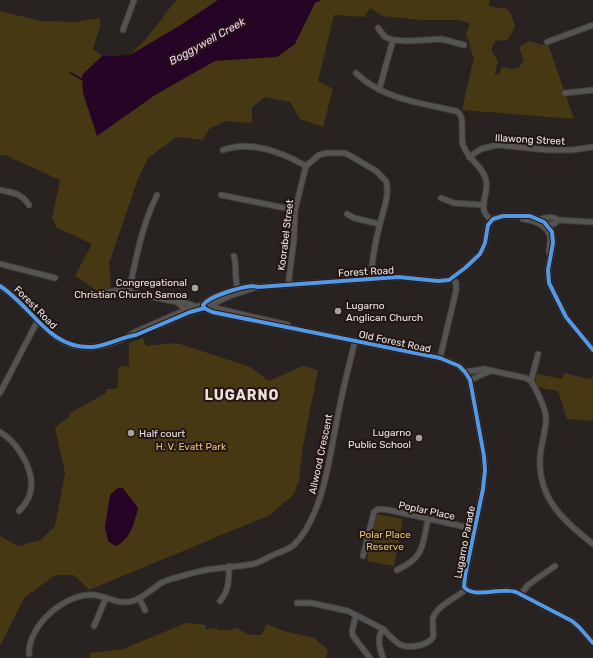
<svg xmlns="http://www.w3.org/2000/svg" width="593" height="658" font-family="Rubik,sans-serif">
  <rect width="100%" height="100%" fill="#282220"/>
  <!-- green -->
  <g fill="#473814">
    <path d="M176,0H218L216,2L302,0H489V5C495,8 499,9 506,8L512,16L515,27L508,39L504,41L496,40C489,51 492,51 498,61L495,72V75L500,73L501,68L505,67L511,69L518,68L524,61L519,48L523,44L530,41L542,45L548,44L574,119L462,110L474,57C469,50 471,41 466,35L470,23L457,20H421L382,16L370,8L365,17L334,15L318,81L333,89L323,127L300,119L290,102L265,97L252,107V123L226,121L209,129L203,140L177,137L148,158L138,179L109,263L111,288L97,291L75,276L92,244L56,227L52,218L60,180L5,155H0V11L41,21L74,22L100,18V26L93,49L102,56L130,55L147,38Z"/>
    <path d="M143,338L146,346L177,343L250,367L269,381L303,366L318,370L302,451L299,481L293,495L270,515L89,590L74,575H55L24,598L0,646V536L18,546L41,540L55,526L65,473L55,427L69,417L70,413L106,393V389H115L118,387V367L129,366V343Z"/>
    <path d="M564,373L589,379L593,377V421L567,419L558,391L537,387L535,384L537,374L562,379Z"/>
    <path d="M376,514L403,519L394,566L367,561Z"/>
    <path d="M186,623L206,625V629L217,628L218,630H227L236,628L250,635H261L267,624L284,631L314,638L328,650L326,658H90V653L123,649Z"/>
  </g>
  <!-- water -->
  <g fill="#260426">
    <path d="M218,0H322L315,3L295,44L277,57L215,61L155,95L97,136L83,93L82,75L102,56L130,55L179,26Z"/>
    <path d="M118,488H123L138,508C135,521 130,541 115,546L108,541L105,527L110,495Z"/>
  </g>
  <g fill="none" stroke-linecap="round" stroke-linejoin="round">
    <!-- stream -->
    <path stroke="#260426" stroke-width="1.5" d="M71,73L83,80"/>
    <defs>
      <g id="minor">
        <path d="M378,28L385,37L393,40L408,41L442,39L464,45"/>
        <path d="M123,30L134,0"/>
        <path d="M547,42L593,25"/>
        <path d="M356,73C382,99 421,103 456,111C466,115 460,135 463,145C468,160 483,166 486,180C489,191 480,204 485,213C486,216 490,218 491,220"/>
        <path d="M379,90L393,40"/>
        <path d="M565,93L593,90"/>
        <path d="M223,150C251,140 281,152 306,166"/>
        <path d="M469,157L481,149L497,145L548,150H572L593,147"/>
        <path d="M0,190C14,193 21,193 29,205"/>
        <path d="M221,195L295,210"/>
        <path d="M441,198L454,203L484,205"/>
        <path d="M347,214L354,218L379,224"/>
        <path d="M523,219C533,220 547,225 550,236C551,241 549,247 549,252"/>
        <path d="M539,220C544,217 552,216 558,220L593,222"/>
        <path d="M544,224H554L558,220"/>
        <path d="M234,256C237,267 234,278 238,289"/>
        <path d="M0,264L55,278"/>
        <path d="M289,284V278L294,239L295,210L306,166L319,155L326,153H345L356,159L376,171L386,181C390,195 383,211 380,224C375,242 372,261 371,279"/>
        <path d="M0,286C35,308 53,359 104,345C115,342 126,339 135,332L190,308L203,305"/>
        <path d="M129,292C136,258 142,225 157,195"/>
        <path d="M104,293L119,290L177,302L182,306L186,314"/>
        <path d="M178,302L186,303L195,306"/>
        <path d="M203,305L204,308L212,312C288,328 364,343 440,358L459,366L465,372L470,380L484,456L485,470L483,489L465,576L464,587C474,599 502,587 516,592L572,621L579,627L593,643"/>
        <path d="M203,305C209,296 241,287 252,286L258,287L398,277L438,281L449,280L465,268L480,254L485,243L488,225L493,219L503,216H530L544,222L552,232L553,243L548,270L549,283L566,317L593,350"/>
        <path d="M210,305L219,309L288,325"/>
        <path d="M210,305L230,296L257,287"/>
        <path d="M158,326L190,312L205,308"/>
        <path d="M440,358L456,291V283L453,278"/>
        <path d="M465,372L484,369L526,378L531,381C536,389 546,409 546,418C546,431 541,444 540,457C538,499 563,520 593,544"/>
        <path d="M470,380L490,371"/>
        <path d="M531,381L538,354"/>
        <path d="M0,393L37,322"/>
        <path d="M0,432C17,442 34,469 31,489C30,498 25,505 19,511"/>
        <path d="M363,556L374,512L378,509L389,510L475,529"/>
        <path d="M397,570C425,557 422,546 428,519"/>
        <path d="M521,594L528,585L555,566"/>
        <path d="M139,598L145,610"/>
        <path d="M220,601C229,591 229,579 229,566"/>
        <path d="M297,603H311L348,611L383,629"/>
        <path d="M356,615L352,631L353,636L370,658"/>
        <path d="M94,626L106,598"/>
        <path d="M29,654C28,625 66,592 95,595C108,597 119,605 133,601C143,598 152,589 161,583C170,578 183,576 193,573C213,567 233,568 253,564C261,562 270,556 278,553C283,551 289,549 294,545C326,512 330,449 340,405C344,384 350,362 355,341"/>
        <path d="M383,658C380,649 376,638 383,629C388,634 393,640 399,644C408,649 428,646 433,637C434,630 432,624 433,618C437,605 457,598 466,589"/>
      </g>
    </defs>
    <!-- minor casing -->
    <use href="#minor" stroke="#433e3c" stroke-width="7"/>
    <!-- minor -->
    <use href="#minor" stroke="#565453" stroke-width="5"/>
    <defs>
      <g id="cycleway">
        <path d="M0,286C32,306 48,349 92,347C107,346 121,337 136,335L190,312L205,308"/>
        <path d="M203,305C209,296 241,287 252,286L258,287L398,277L438,281L449,280L465,268L480,254L485,243L488,225L493,219L503,216H530L544,222L552,232L553,243L548,270L549,283L566,317L593,350"/>
        <path d="M206,309L212,312C288,328 364,343 440,358L459,366L465,372L470,380L484,456L485,470L483,489L465,576L464,587C474,599 502,587 516,592L572,621L579,627L593,643"/>
      </g>
    </defs>
    <!-- cycleway casing -->
    <use href="#cycleway" stroke="#221614" stroke-width="6"/>
    <!-- cycleway -->
    <use href="#cycleway" stroke="#5399e6" stroke-width="4"/>
  </g>
  <!-- markers -->
  <g fill="#a9a19f" stroke="#221614" stroke-width="1.5">
    <circle cx="195" cy="288" r="4"/>
    <circle cx="338" cy="311" r="4"/>
    <circle cx="131" cy="433" r="4"/>
    <circle cx="419" cy="438" r="4"/>
  </g>
  <g text-anchor="middle" stroke-width="4" stroke-linejoin="round" paint-order="stroke">
    <!-- street labels -->
    <g font-size="10" fill="#eee5e4" stroke="#221614">
      <text transform="translate(530 139) rotate(3)" y="4">Illawong Street</text>
      <text transform="translate(285 235) rotate(-83)" y="4">Koorabel Street</text>
      <text transform="translate(366 271) rotate(-3)" y="4">Forest Road</text>
      <text transform="translate(36 307) rotate(45)" y="4">Forest Road</text>
      <text transform="translate(395 341) rotate(12)" y="4">Old Forest Road</text>
      <text transform="translate(320 454) rotate(-78)" y="4">Allwood Crescent</text>
      <text transform="translate(427 510) rotate(12)" y="4">Poplar Place</text>
      <text transform="translate(464 542) rotate(-79)" y="4">Lugarno Parade</text>
    </g>
    <!-- poi labels -->
    <g font-size="10" fill="#eee5e4" stroke="#221614" text-anchor="end">
      <text x="187" y="286">Congregational<tspan x="187" dy="12">Christian Church Samoa</tspan></text>
      <text x="346" y="309" text-anchor="start">Lugarno<tspan x="346" dy="12">Anglican Church</tspan></text>
      <text x="411" y="436">Lugarno<tspan x="411" dy="12">Public School</tspan></text>
      <text x="139" y="437" text-anchor="start">Half court</text>
    </g>
    <!-- park labels -->
    <g font-size="10" fill="#e9c36b" stroke="#221614">
      <text x="191" y="450">H. V. Evatt Park</text>
      <text x="385" y="538">Polar Place<tspan x="385" dy="12">Reserve</tspan></text>
    </g>
    <!-- water labels -->
    <g font-size="11" font-style="italic" fill="#fcd3fa" stroke="#221614">
      <text transform="translate(207 41) rotate(-29)" y="4">Boggywell Creek</text>
    </g>
    <!-- district labels -->
    <g font-size="14" font-weight="bold" letter-spacing="1" fill="#efddda" stroke="#221614">
      <text x="242" y="400">LUGARNO</text>
    </g>
  </g>
</svg>
